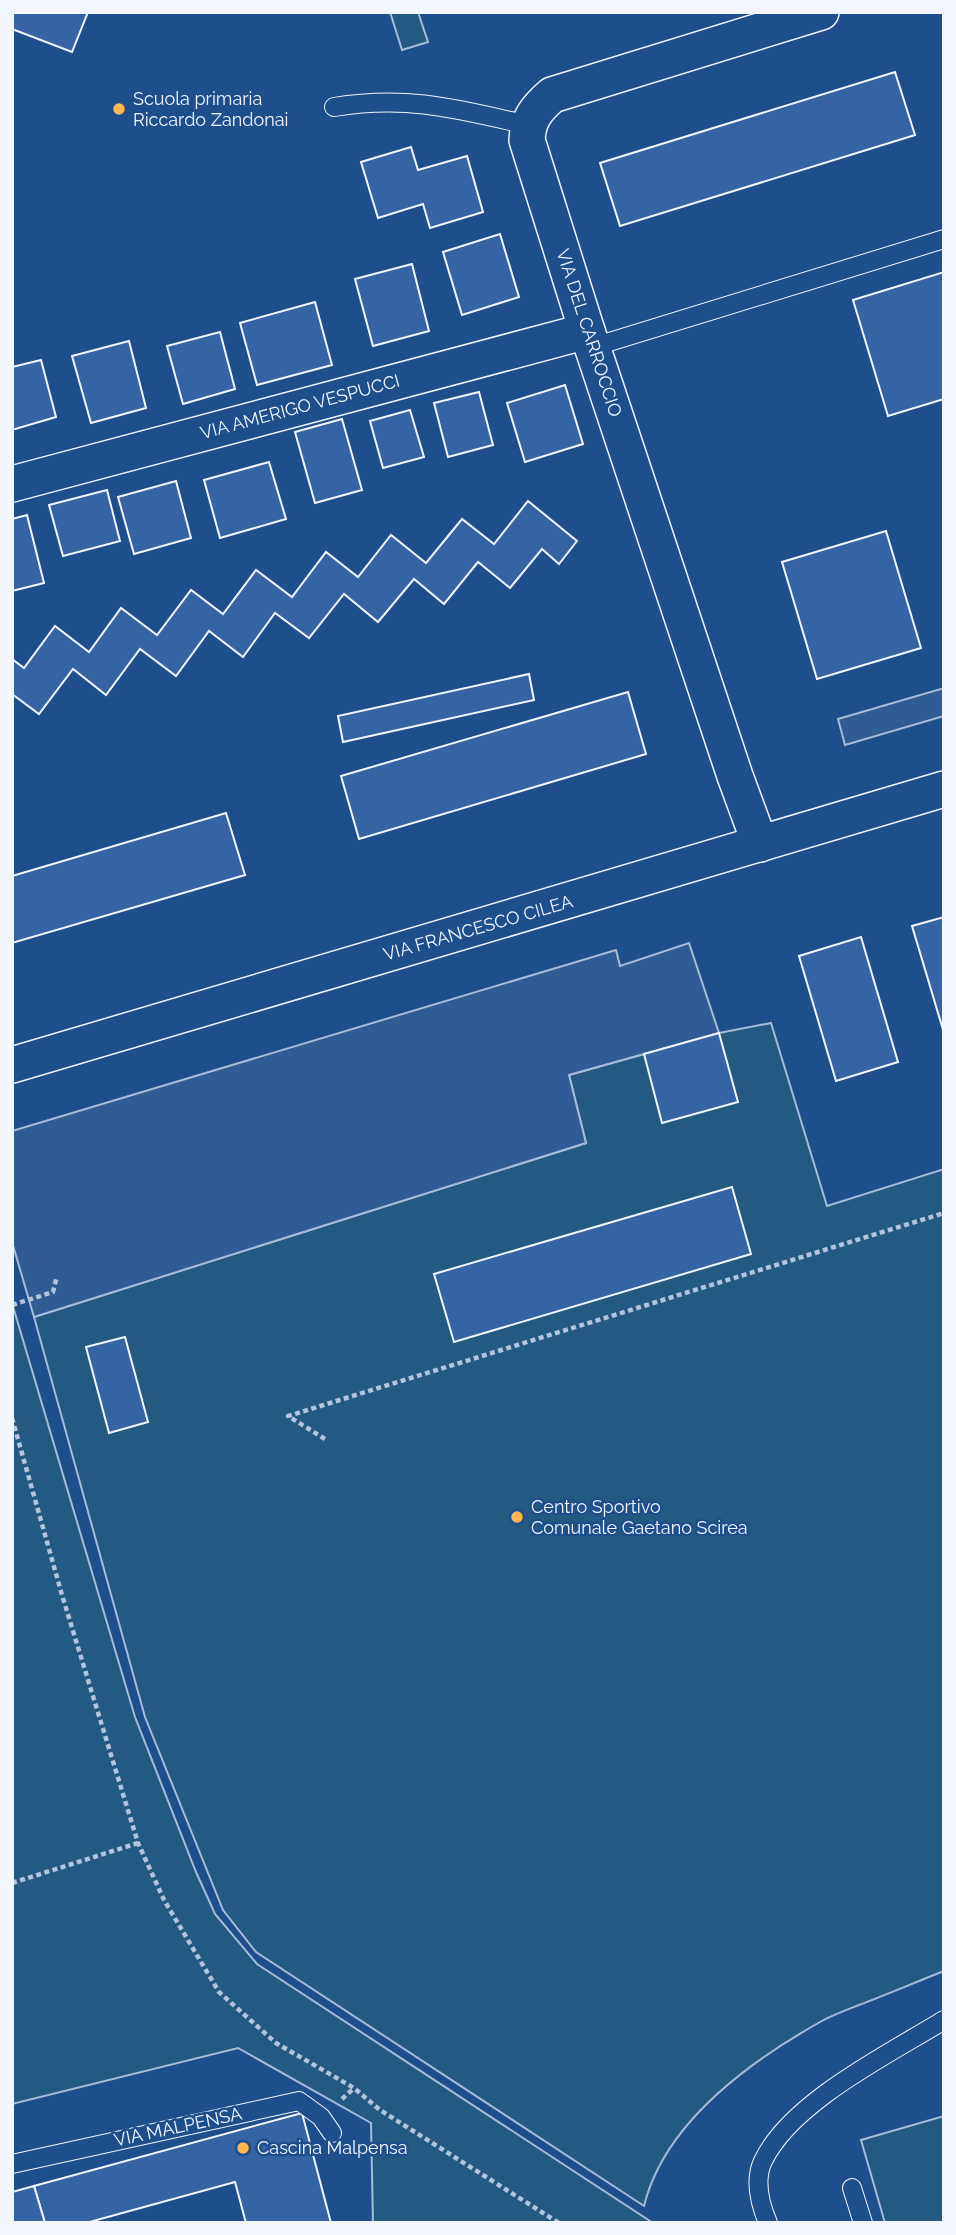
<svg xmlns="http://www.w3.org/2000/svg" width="956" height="2235" font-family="Raleway,sans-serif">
  <rect width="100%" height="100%" fill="#1f4e8c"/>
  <!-- green -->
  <g fill="#245a82" stroke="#a8bbd7" stroke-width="2">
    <path d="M390,12H418L428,42L402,50Z"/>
    <path d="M771,1023L827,1206L944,1169V1971C916,1982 888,1994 859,2005C846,2010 832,2015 820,2022C749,2062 664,2124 644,2206L256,1952L223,1910L145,1717L34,1317L586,1143L569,1075L719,1033Z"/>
    <path d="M12,1303L135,1717L196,1872L215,1914L257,1964L653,2223H373L371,2123L238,2048L12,2104Z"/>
    <path d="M944,2116V2223H885L861,2140Z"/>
  </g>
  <!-- parking -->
  <g fill="#305b95" stroke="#a8bbd7" stroke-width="2">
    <path d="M944,688V716L845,745L838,719Z"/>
    <path d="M689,943L719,1033L569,1075L586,1143L34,1317L12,1242V1131L616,950L620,966Z"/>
  </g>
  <!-- building -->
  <g fill="#3563a3" stroke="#f2f6ff" stroke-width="2">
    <path d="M12,12H88L72,52L12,29Z"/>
    <path d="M895,72L915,135L620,226L600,163Z"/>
    <path d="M411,147L418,170L467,156L483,212L430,228L423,204L378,218L361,162Z"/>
    <path d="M500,234L519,297L462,315L443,252Z"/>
    <path d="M412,264L429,331L373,346L355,279Z"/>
    <path d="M944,272V399L888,416L853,300Z"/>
    <path d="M315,302L332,365L257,385L240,323Z"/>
    <path d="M220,332L235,389L183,404L167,346Z"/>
    <path d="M129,341L146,408L91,423L72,356Z"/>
    <path d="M41,360L56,417L12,430V367Z"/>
    <path d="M565,385L583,444L525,462L507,403Z"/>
    <path d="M479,392L493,445L448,457L434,403Z"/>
    <path d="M410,410L424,457L383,468L370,421Z"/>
    <path d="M342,419L362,490L315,503L295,432Z"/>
    <path d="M269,462L286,519L220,538L204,480Z"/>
    <path d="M176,481L191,538L134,554L118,497Z"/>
    <path d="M107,490L120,541L63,556L49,505Z"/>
    <path d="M528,501L577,541L559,564L542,549L510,588L478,562L444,604L414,579L378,622L344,594L309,638L275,613L243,657L209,631L176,676L140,649L106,695L73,669L39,714L12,694V659L24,668L55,626L89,652L121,608L157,635L191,590L223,614L256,570L292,597L326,552L358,577L391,535L426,563L462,519L494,544Z"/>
    <path d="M27,515L44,583L12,591V519Z"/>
    <path d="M886,531L921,648L817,679L782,562Z"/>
    <path d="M529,674L534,700L343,742L338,716Z"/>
    <path d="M628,692L646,754L359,839L341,776Z"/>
    <path d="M226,813L245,875L12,943V876Z"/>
    <path d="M944,917V1033L912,926Z"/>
    <path d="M861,937L898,1062L836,1081L799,956Z"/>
    <path d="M719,1033L738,1102L662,1123L644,1054Z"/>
    <path d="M732,1187L751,1254L454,1342L434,1274Z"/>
    <path d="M125,1337L148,1422L109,1433L86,1347Z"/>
    <path d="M302,2113L331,2223H246L235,2182L86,2223H45L34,2186Z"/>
    <path d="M34,2186L45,2223H12V2192Z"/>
  </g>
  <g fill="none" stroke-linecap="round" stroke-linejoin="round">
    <defs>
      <g id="lane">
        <path d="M334,107C408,95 457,109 528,125"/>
        <path d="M593,347L944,239"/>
        <path d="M12,2164L299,2101L321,2117L332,2133"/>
        <path d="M852,2188L863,2223"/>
        <path d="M768,2223C760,2204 754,2180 763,2161C791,2102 889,2054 944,2020"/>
      </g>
      <g id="street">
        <path d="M12,484L587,331"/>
        <path d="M760,844L735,776L587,331L527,140C528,119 536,109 552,95L821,12"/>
        <path d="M12,1065L944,789"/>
      </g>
    </defs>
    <!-- lane casing -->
    <use href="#lane" stroke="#f2f6ff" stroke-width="20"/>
    <!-- street casing -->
    <use href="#street" stroke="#f2f6ff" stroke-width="38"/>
    <!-- path -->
    <g stroke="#b3c4dc" stroke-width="4.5" stroke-dasharray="5 3.5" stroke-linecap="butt">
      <path d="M12,1305L53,1292L57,1276"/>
      <path d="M12,1418L62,1595L138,1843L164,1900L219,1992L276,2043L354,2088L380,2110L559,2223"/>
      <path d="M325,1439L288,1416L944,1213"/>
      <path d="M12,1883L138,1843"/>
      <path d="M342,2099L354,2088"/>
    </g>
    <!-- lane -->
    <use href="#lane" stroke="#1f4e8c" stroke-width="18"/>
    <!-- street -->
    <use href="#street" stroke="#1f4e8c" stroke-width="35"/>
  </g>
  <!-- markers -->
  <g fill="#ffb74d" stroke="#1f4e8c" stroke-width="2.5">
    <circle cx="119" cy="109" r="7"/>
    <circle cx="517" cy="1517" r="7"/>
    <circle cx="243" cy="2148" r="7"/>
  </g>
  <g text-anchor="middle" stroke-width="5" stroke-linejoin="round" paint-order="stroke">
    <!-- poi labels -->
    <g font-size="18" fill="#f2f6ff" stroke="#1f4e8c" text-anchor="start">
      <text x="133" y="105">Scuola primaria<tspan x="133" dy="21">Riccardo Zandonai</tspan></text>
      <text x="531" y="1513">Centro Sportivo<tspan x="531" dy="21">Comunale Gaetano Scirea</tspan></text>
      <text x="257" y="2154">Cascina Malpensa</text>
    </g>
    <!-- street labels -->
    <g font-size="18" fill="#f2f6ff" stroke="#1f4e8c">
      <text transform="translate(589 333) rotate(72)" y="6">VIA DEL CARROCCIO</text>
      <text transform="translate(300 407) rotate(-15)" y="6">VIA AMERIGO VESPUCCI</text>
      <text transform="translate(478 928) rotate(-16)" y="6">VIA FRANCESCO CILEA</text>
      <text transform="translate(178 2127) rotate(-12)" y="6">VIA MALPENSA</text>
    </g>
  </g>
  <!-- border -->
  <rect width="956" height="2235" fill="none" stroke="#f2f6ff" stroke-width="28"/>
</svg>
